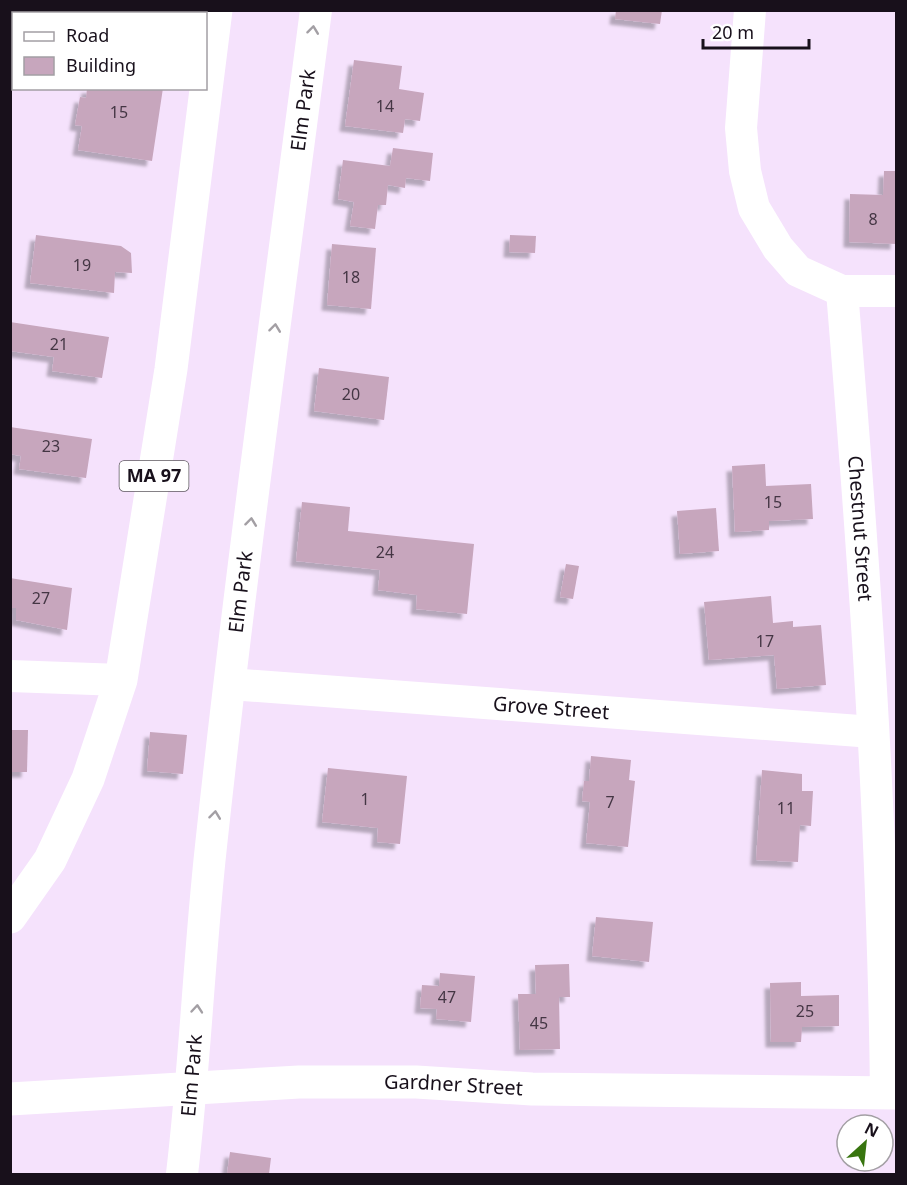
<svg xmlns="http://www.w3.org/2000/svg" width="907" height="1185" font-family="'Noto Sans',sans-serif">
  <defs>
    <filter id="shadow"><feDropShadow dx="-5.5" dy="5.5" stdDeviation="1.5" flood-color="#0004"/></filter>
  </defs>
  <rect width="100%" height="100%" fill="#f5e2fc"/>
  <!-- building -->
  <g fill="#c7a6bd" filter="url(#shadow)">
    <path d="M130,10H165L164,14H130Z"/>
    <path d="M616,10H662L660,24L615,19Z"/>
    <path d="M354,60L402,66L399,89L424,93L420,121L405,119L403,133L345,126Z"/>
    <path d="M87,88H163L152,161L78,150L82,126L75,125L80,97L86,98Z"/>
    <path d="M393,148L433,153L430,181L406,178L405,188L388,185L386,205H378L375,229L350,226L354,202L338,199L343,160L390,166Z"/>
    <path d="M884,171H896V244L849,242L850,194L883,195Z"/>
    <path d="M36,235L121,246L131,253L132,273L115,272L114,293L30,283Z"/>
    <path d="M510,235L536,236L535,253L509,252Z"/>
    <path d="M332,244L376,248L371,309L327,305Z"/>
    <path d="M10,322L109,337L102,378L52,371L54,357L10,351Z"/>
    <path d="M319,368L389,377L384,420L314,411Z"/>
    <path d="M10,427L92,439L86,478L19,469L21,456L10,454Z"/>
    <path d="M765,464L766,486L811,484L813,519L769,521V530L735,532L732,466Z"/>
    <path d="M302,502L350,507L348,531L474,544L467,614L416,609L417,595L378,590L380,570L296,561Z"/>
    <path d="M716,508L719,551L680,554L677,511Z"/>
    <path d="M566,564L579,566L573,599L560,597Z"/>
    <path d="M10,578L72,588L67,630L16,620V608H10Z"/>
    <path d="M771,596L773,623L793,621V627L821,625L826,685L777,689L774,655L709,660L704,602Z"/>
    <path d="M10,730H28L27,772H10Z"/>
    <path d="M150,732L187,735L183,774L147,771Z"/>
    <path d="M591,756L631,760L629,780L635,781L628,847L586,843L590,802L582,801L584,781H589Z"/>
    <path d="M328,768L407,776L400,844L377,842L378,828L322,822Z"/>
    <path d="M762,770L802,774V791H813L811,826L800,825L798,862L756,860Z"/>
    <path d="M596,917L653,922L649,962L592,956Z"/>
    <path d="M569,964L570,997H559L560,1049L520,1050L518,994H536L535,965Z"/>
    <path d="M440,973L475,976L471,1022L436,1019L437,1009L420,1008L422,985L439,986Z"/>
    <path d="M801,982V996L839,995V1026L802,1027L801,1042H771L770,983Z"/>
    <path d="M230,1152L271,1158L269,1174H227Z"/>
  </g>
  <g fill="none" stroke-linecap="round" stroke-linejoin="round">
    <!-- street -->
    <g stroke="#fff" stroke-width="32">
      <path d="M750,10L741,128L745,171L754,208L778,248L798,271L842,291H896"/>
      <path id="s1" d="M842,291C864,558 883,825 886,1093"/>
      <path d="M10,676L121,680"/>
      <path id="s2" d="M230,684L873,732"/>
      <path id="s3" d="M182,1174C195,1065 199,956 211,846C241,567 280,289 316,10"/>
    </g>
    <!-- secondary -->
    <path stroke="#fff" stroke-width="33" id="s4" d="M10,1099L299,1082H416L532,1089L896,1093"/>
    <!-- primary -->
    <path stroke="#fff" stroke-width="33" d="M10,917L50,860L88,779L121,680L171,369L216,10"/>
  </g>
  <!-- one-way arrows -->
  <defs><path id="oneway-chevron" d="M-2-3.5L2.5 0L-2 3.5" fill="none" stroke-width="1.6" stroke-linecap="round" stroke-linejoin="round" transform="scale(1.5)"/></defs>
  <g stroke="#a39fa4">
    <use href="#oneway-chevron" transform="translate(313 30) rotate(-83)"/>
    <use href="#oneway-chevron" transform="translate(275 328) rotate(-83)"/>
    <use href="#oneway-chevron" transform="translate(251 522) rotate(-83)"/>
    <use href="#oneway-chevron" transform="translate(215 815) rotate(-83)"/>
    <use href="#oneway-chevron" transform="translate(197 1009) rotate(-85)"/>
  </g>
  <g text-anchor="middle" stroke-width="4.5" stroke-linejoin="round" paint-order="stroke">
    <!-- number labels -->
    <g font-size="16" fill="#443644">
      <text x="385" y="112">14</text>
      <text x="119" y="118">15</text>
      <text x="873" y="225">8</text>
      <text x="82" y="271">19</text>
      <text x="351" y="283">18</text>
      <text x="59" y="350">21</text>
      <text x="351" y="400">20</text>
      <text x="51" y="452">23</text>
      <text x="773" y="508">15</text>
      <text x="385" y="558">24</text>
      <text x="41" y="604">27</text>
      <text x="765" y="647">17</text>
      <text x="365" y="805">1</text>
      <text x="610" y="808">7</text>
      <text x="786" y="814">11</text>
      <text x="447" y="1003">47</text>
      <text x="805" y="1017">25</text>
      <text x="539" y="1029">45</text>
    </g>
    <!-- shield labels -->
    <rect fill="#fff" stroke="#5d585f" stroke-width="1.5" x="119.5" y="461" width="69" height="30" rx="4.5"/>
    <g font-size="18" font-weight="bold" fill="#18101b">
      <text x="154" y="482">MA 97</text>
    </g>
    <!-- street labels -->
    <g font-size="20" fill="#18101b" stroke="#fff">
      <text dy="7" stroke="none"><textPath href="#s3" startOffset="1071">Elm Park</textPath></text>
      <text dy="7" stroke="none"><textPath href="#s1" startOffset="238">Chestnut Street</textPath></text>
      <text dy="7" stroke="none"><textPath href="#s3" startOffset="585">Elm Park</textPath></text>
      <text dy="7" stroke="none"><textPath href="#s2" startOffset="322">Grove Street</textPath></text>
      <text dy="7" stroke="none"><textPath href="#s3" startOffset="99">Elm Park</textPath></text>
      <text dy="7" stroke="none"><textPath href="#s4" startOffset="444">Gardner Street</textPath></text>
    </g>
  </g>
  <!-- border -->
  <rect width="907" height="1185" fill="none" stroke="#18101b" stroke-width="24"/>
  <!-- legend -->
  <rect x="12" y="12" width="195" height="78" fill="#ffffff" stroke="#a39fa4" stroke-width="1.5"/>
  <rect x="24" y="32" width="30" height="9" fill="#ffffff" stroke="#a39fa4" stroke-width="1.5"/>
  <text x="66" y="42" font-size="18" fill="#18101b">Road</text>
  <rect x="24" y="57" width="30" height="18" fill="#c7a6bd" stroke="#a39fa4" stroke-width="1.5"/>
  <text x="66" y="72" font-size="18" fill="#18101b">Building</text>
  <!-- north arrow -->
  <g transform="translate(865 1143) rotate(27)"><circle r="28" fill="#ffffff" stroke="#a39fa4" stroke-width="1.5"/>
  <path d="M0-4.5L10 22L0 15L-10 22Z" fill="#38750f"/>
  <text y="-9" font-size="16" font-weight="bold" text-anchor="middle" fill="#18101b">N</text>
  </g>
  <!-- scale -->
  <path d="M703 39v9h106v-9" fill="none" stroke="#18101b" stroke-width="3"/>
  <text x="712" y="39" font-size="18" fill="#18101b" stroke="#ffffff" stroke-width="4.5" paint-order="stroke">20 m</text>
</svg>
